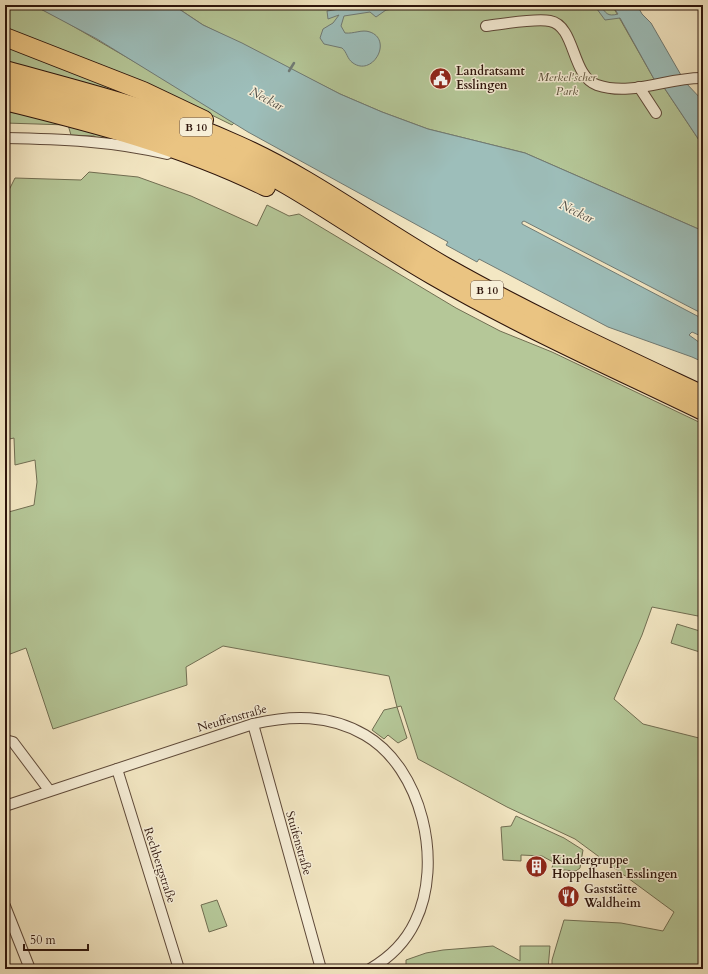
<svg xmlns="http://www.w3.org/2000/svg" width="708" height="974" font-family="Cardo,serif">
  <rect width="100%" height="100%" fill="#f3e7c3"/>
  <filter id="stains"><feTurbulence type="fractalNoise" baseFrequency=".005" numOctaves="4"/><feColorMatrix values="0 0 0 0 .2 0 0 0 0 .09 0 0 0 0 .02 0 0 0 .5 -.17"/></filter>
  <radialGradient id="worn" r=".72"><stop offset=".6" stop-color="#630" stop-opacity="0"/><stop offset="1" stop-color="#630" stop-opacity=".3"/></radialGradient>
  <!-- green -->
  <g fill="#b5c798" stroke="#716e52">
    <path d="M5,5H33L59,18L159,76L234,123L232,125C159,88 81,58 5,28Z"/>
    <path d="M173,5H612L654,79L663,86L703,146V231L525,153L428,129L382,112L340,94L203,25Z"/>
    <path d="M5,43L152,102L5,64Z"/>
    <path d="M5,112L40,115L105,132L106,134L122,138V141L100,140L94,136L71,135L68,125L5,123Z"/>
    <path d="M89,172L138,177L191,196L257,226L267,205L289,216L299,214L456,308L500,331L552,352L703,424V617L652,607L642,635L614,699L643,724L703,739V969H552V960L564,920L621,923L663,931L674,912L575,839L507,807L418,759L401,706L397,707L407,738L398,743L388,735L384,739L372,730L384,710L397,707L389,676L223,646L186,667L187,685L53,729L26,648L5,656V513L34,505L37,482L35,460L15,465L14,438L5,440V198L15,178L81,180Z"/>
    <path d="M677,624L703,632V653L671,643Z"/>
    <path d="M516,816L564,838L583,850L580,868L576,871L552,869L553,862L542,856L521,855V861L503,860L501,827L511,826Z"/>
    <path d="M217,900L227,926L209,932L201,905Z"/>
    <path d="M493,946L520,961V946H550L548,969H406V960L426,953L443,950Z"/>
  </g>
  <!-- water -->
  <g fill="#9dbeba" stroke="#707a74">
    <path d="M33,5H173L203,25L242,43L340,94L382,112L428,129L525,153L703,231V314L524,221L522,222V224L703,319V337L692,332L689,335L703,345V362L692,357L608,327L479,259L477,262L446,245L448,242L248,132L97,39Z"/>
    <path d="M366,5H424L386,10L376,17L370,12L344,16L341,26L345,33C354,34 362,29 370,32C393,40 373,77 353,63C347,59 347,52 342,48L324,44L320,38L323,29L333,23L339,15L328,19L327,11Z"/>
    <path d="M594,5H600C606,13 607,17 618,14L612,5H637L642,14L651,23L685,82L703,101V146L663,86L654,79L620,18L605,20Z"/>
  </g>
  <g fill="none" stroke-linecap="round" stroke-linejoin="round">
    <!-- stream -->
    <path stroke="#707a74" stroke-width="2.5" d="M289,71L294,63"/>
    <defs>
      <g id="street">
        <path d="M486,26C503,24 535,18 550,21C576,26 571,76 597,85C632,97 668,77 703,78"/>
        <path d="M639,87L656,113"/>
        <path d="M5,138C60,139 113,141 167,154"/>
        <path d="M253,724L321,969"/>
        <path d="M5,740L13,742L49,790"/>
        <path d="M117,769L179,969"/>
        <path d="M5,806L253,724C291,715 329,714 365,735C422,768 444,863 415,922C405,943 389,958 370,969"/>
        <path d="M5,906L30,969"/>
      </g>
      <g id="highway">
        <path d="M5,37L143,91L204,120"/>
        <path d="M5,70C84,92 163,111 238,145C312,178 376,227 446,267C529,314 616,354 703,395"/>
        <path d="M5,87C76,104 147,121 214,148C292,181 359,233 432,275C520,326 612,367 703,411"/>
        <path d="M5,101C94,123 183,146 266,187"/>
      </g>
    </defs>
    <!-- street casing -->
    <use href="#street" stroke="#5e4939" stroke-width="12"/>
    <!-- highway casing -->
    <use href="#highway" stroke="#2d140b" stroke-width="20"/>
    <!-- street -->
    <use href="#street" stroke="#f7efd8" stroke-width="10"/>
    <!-- highway -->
    <use href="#highway" stroke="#eac482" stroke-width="18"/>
  </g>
  <!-- icons -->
  <defs>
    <symbol id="civic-disc" viewBox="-11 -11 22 22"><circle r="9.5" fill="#8f2418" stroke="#f7efd8"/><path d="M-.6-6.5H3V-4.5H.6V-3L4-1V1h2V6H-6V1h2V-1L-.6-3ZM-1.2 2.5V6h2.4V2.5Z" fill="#fff"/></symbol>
    <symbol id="building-disc" viewBox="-11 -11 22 22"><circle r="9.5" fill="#8f2418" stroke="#f7efd8"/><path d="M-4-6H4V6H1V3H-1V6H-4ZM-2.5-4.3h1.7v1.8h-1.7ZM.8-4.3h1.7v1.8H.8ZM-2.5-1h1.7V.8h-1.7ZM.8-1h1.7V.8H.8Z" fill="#fff"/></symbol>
    <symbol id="restaurant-disc" viewBox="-11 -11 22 22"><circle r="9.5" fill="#8f2418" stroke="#f7efd8"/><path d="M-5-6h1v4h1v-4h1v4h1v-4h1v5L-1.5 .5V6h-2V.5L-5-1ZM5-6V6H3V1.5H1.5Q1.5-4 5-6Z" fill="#fff"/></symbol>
  </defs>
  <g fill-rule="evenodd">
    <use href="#civic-disc" x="428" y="66" width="25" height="25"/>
    <use href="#building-disc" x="524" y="854" width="25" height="25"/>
    <use href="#restaurant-disc" x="556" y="884" width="25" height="25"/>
  </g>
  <g text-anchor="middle" stroke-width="3" stroke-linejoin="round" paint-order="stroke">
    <!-- shield labels -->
    <g fill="#f7efd8" stroke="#6a5648" stroke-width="1">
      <rect x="180" y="118" width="32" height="18" rx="3"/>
      <rect x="471" y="281" width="32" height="18" rx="3"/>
    </g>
    <g font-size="11" font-weight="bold" fill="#2d140b">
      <text x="196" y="131">B 10</text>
      <text x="487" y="294">B 10</text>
    </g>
    <!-- poi labels -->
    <g font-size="12" font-weight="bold" fill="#2d140b" stroke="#f7efd8" text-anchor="start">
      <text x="456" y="75">Landratsamt<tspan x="456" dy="14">Esslingen</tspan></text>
      <text x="552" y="864">Kindergruppe<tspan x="552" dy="14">Hoppelhasen Esslingen</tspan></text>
      <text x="584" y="893">Gaststätte<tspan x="584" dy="14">Waldheim</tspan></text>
    </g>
    <!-- park labels -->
    <g font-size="12" font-style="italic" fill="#5d533c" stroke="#f7efd8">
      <text x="567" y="81">Merkel'scher<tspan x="567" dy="14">Park</tspan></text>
    </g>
    <!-- street labels -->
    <g font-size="12" fill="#2d140b" stroke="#f7efd8">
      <text transform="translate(232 718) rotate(-16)" y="4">Neuffenstraße</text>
      <text transform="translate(299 843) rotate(74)" y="4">Stuifenstraße</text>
      <text transform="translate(160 865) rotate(72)" y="4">Rechbergstraße</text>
    </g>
    <!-- water labels -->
    <g font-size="13" font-style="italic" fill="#545048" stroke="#f7efd8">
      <text transform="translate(267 98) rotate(28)" y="5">Neckar</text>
      <text transform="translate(577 211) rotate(26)" y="5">Neckar</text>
    </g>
  </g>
  <!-- margin -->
  <rect width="708" height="974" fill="none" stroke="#f3e7c3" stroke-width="20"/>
  <rect x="6" y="6" width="696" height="962" fill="none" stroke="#2d140b" stroke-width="2"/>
  <rect x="10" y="10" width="688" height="954" fill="none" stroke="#2d140b"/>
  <!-- scale -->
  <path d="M24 944v6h64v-6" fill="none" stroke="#2d140b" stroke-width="2"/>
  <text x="30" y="944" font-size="12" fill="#2d140b" stroke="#f7efd8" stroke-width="3" paint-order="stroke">50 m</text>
  <rect width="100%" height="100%" filter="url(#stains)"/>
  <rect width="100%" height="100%" fill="url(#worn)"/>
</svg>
